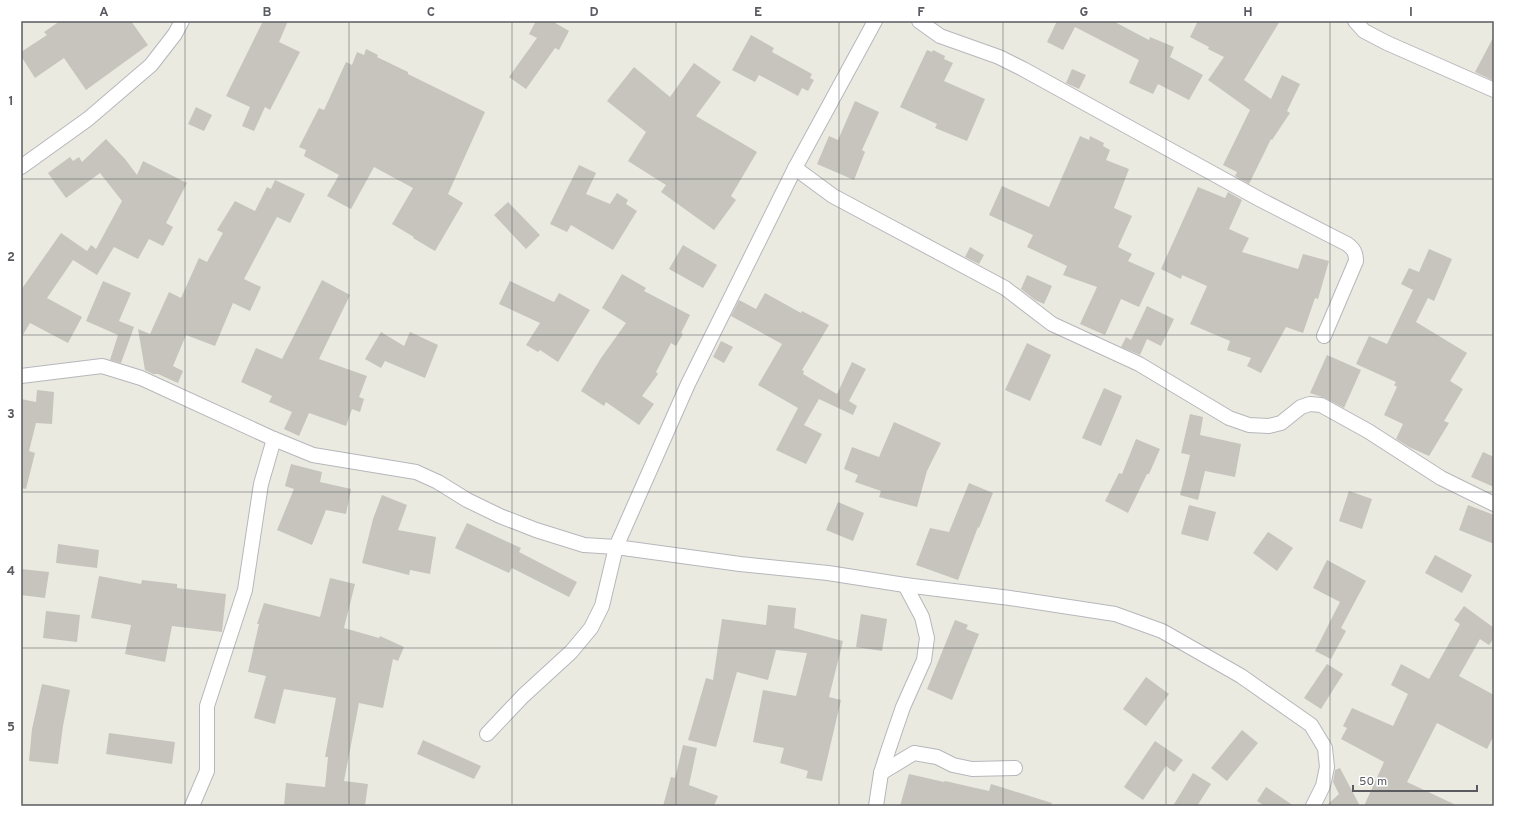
<svg xmlns="http://www.w3.org/2000/svg" width="1515" height="827" font-family="Overpass,sans-serif">
  <rect width="100%" height="100%" fill="#ebeae0"/>
  <!-- building -->
  <g fill="#c6c4bd">
    <path d="M60,21H131L148,45L86,90L64,58L35,78L21,56V52L47,35L44,32Z"/>
    <path d="M263,21H288L279,42L300,52L270,110L265,107L254,131L242,126L250,107L226,96Z"/>
    <path d="M536,21H552L569,31L559,50L555,48L526,89L509,77L537,38L529,34Z"/>
    <path d="M1057,21H1113L1149,40L1150,37L1174,47L1170,57L1203,75L1189,100L1158,84L1153,94L1129,83L1139,60L1075,27L1063,50L1047,42Z"/>
    <path d="M1198,21H1280L1244,80L1271,99L1282,75L1300,84L1287,111L1290,113L1272,140L1271,139L1249,184L1235,176L1237,172L1223,165L1250,110L1208,80L1224,57L1208,49L1209,47L1190,37Z"/>
    <path d="M751,35L774,48L772,52L812,74L810,78L814,80L808,91L802,88L798,96L759,75L755,82L732,70Z"/>
    <path d="M1494,36V81L1475,72Z"/>
    <path d="M366,49L378,55L377,57L408,72V74L485,112L448,194L463,203L435,251L413,238L414,237L392,224L413,188L374,167L351,209L327,196L339,175L304,156L306,150L299,147L319,108L324,110L346,62L352,65L357,52L364,55Z"/>
    <path d="M927,50L932,52L933,50L945,56L944,59L953,63L944,81L985,99L967,141L935,128L937,124L900,107Z"/>
    <path d="M694,63L721,82L696,116L757,152L731,196L736,200L714,230L661,192L666,185L628,161L646,132L607,101L634,67L670,97Z"/>
    <path d="M1072,69L1086,75L1079,89L1066,83Z"/>
    <path d="M855,101L879,112L862,150L865,152L854,180L817,164L829,136L838,140Z"/>
    <path d="M196,107L212,115L204,131L188,124Z"/>
    <path d="M1080,136L1089,140L1090,136L1104,143L1103,146L1110,150L1106,160L1129,169L1114,208L1132,216L1118,247L1132,254L1128,261L1155,273L1139,307L1121,299L1105,335L1080,324L1097,287L1063,275L1067,266L1027,247L1033,235L989,215L1002,186L1049,207Z"/>
    <path d="M106,139L125,159L137,175L143,161L187,183L166,223L173,227L163,246L149,239L138,259L114,247L97,275L73,260L47,298L82,317L68,343L30,323L21,338V290L61,233L87,251L91,245L96,249L122,201L100,173L66,198L48,173L70,157L73,161L79,157L82,162Z"/>
    <path d="M579,165L596,173L586,194L610,204L617,193L628,200L626,204L637,211L613,250L571,225L567,232L550,224Z"/>
    <path d="M275,180L305,194L290,223L277,217L244,279L261,287L250,311L233,303L215,346L186,335L173,366L183,371L178,383L158,374H153L145,370L138,329L150,334L169,292L181,298L199,258L207,262L223,233L217,230L235,201L255,211L267,187L271,189Z"/>
    <path d="M1198,187L1225,198L1228,192L1242,200L1229,229L1249,238L1242,252L1298,269L1303,254L1329,261L1318,299L1315,298L1303,333L1286,327L1261,373L1247,366L1251,358L1227,350L1230,341L1190,324L1207,286L1182,275L1181,279L1161,269Z"/>
    <path d="M508,202L540,235L526,249L494,215Z"/>
    <path d="M683,245L717,265L703,288L669,269Z"/>
    <path d="M970,247L984,255L979,264L965,257Z"/>
    <path d="M1429,249L1452,259L1434,301L1428,298L1416,322L1467,353L1450,381L1463,389L1444,421L1449,423L1429,456L1409,447L1396,439L1403,424L1384,415L1397,387L1394,385L1396,382L1356,364L1369,336L1387,344L1413,290L1401,284L1409,268L1419,272Z"/>
    <path d="M622,274L646,288L644,291L690,315L681,333L683,334L676,346L671,343L656,372L658,374L642,396L654,404L639,425L606,402L604,406L581,391L601,358L626,323L602,308Z"/>
    <path d="M1027,275L1052,286L1044,304L1035,300L1021,289Z"/>
    <path d="M322,280L350,295L319,359L367,376L359,397L364,399L360,412L352,409L346,426L309,413L299,436L284,429L292,412L269,402L272,396L241,382L256,348L282,359Z"/>
    <path d="M103,281L131,293L119,321L134,327L121,363L110,360L118,335L86,321Z"/>
    <path d="M510,281L554,302L559,293L590,310L558,362L540,350L538,352L526,345L540,323L499,304Z"/>
    <path d="M765,293L801,313L802,311L829,325L802,370L804,371L803,374L837,394L852,362L866,369L849,401L857,406L853,415L819,399L804,425L822,434L806,464L776,450L798,408L758,385L782,344L731,316L739,300L756,309Z"/>
    <path d="M1147,306L1174,319L1161,346L1147,339L1140,355L1121,347L1126,337L1131,340Z"/>
    <path d="M381,332L404,346L410,332L438,345L425,378L385,361L381,368L365,359Z"/>
    <path d="M721,341L733,347L724,363L713,357Z"/>
    <path d="M1027,343L1051,355L1030,401L1005,390Z"/>
    <path d="M1327,355L1361,370L1344,408L1325,398L1310,393Z"/>
    <path d="M1104,388L1122,396L1101,446L1082,438Z"/>
    <path d="M37,390L54,392L52,424L36,423L29,451L35,453L26,489L21,488V399L36,402Z"/>
    <path d="M1190,414L1203,417L1200,435L1241,444L1235,477L1205,471L1198,500L1180,495L1190,455L1181,453Z"/>
    <path d="M894,422L941,443L927,471L917,507L879,497L881,491L855,482L858,475L844,469L852,447L879,457Z"/>
    <path d="M1136,439L1160,449L1149,474H1147L1128,513L1105,501L1119,473L1122,474Z"/>
    <path d="M1483,452L1494,457V487L1471,477Z"/>
    <path d="M291,464L322,472L320,482L351,489L346,514L326,510L312,545L277,530L294,489L285,486Z"/>
    <path d="M969,483L993,493L979,528L978,527L958,580L916,565L930,528L949,532Z"/>
    <path d="M1349,491L1372,499L1362,529L1339,521Z"/>
    <path d="M382,495L407,505L398,530L436,537L430,574L410,570L409,575L362,563L373,519Z"/>
    <path d="M838,502L864,513L853,541L826,530Z"/>
    <path d="M1189,505L1216,512L1208,541L1181,534Z"/>
    <path d="M1468,505L1494,515V544L1459,530Z"/>
    <path d="M467,523L521,548L519,552L577,582L569,597L512,568L509,573L455,548Z"/>
    <path d="M1268,532L1293,548L1277,571L1253,553Z"/>
    <path d="M58,544L99,550L97,568L56,563Z"/>
    <path d="M1435,555L1472,575L1462,593L1425,573Z"/>
    <path d="M1327,560L1366,581L1341,628L1346,631L1331,659L1315,651L1340,602L1313,588Z"/>
    <path d="M21,569L49,572L45,598L21,595Z"/>
    <path d="M99,576L141,584L142,580L177,584V588L226,594L222,632L172,626L165,662L125,654L131,625L91,618Z"/>
    <path d="M330,578L355,584L344,628L379,638L380,636L404,647L398,661L393,659L383,708L359,703L344,781L368,784L365,806H284L286,783L325,787L328,757H325L336,698L284,689L275,724L254,718L266,676L248,672L259,624H257L264,603L320,617Z"/>
    <path d="M768,605L796,608L794,628L843,641L829,697L841,700L822,781L806,778L808,771L780,763L784,748L753,742L763,690L796,696L807,653L776,650L768,680L737,672L716,747L688,740L706,678L713,680L722,619L766,625Z"/>
    <path d="M1464,606L1494,628V638L1489,645L1480,639L1459,676L1494,695V735L1487,749L1437,723L1407,782L1458,806H1364L1384,762L1341,739L1347,728L1343,726L1352,708L1393,726L1408,694L1391,685L1401,664L1429,679L1460,624L1454,620Z"/>
    <path d="M46,611L80,615L77,642L43,638Z"/>
    <path d="M861,614L887,619L882,651L856,647Z"/>
    <path d="M955,620L968,625L966,629L979,634L952,700L927,689Z"/>
    <path d="M1327,664L1343,674L1321,709L1304,698Z"/>
    <path d="M1146,677L1169,694L1146,726L1123,709Z"/>
    <path d="M42,684L70,690L63,726L58,764L29,761L32,729Z"/>
    <path d="M1242,730L1258,743L1227,781L1211,768Z"/>
    <path d="M109,733L175,742L172,764L106,754Z"/>
    <path d="M423,740L481,766L474,779L417,754Z"/>
    <path d="M1155,741L1183,760L1174,772L1166,766L1143,800L1124,787Z"/>
    <path d="M683,745L697,748L689,785L718,796L714,806H663L671,777L675,778Z"/>
    <path d="M1340,768L1360,806H1326L1339,794L1333,782L1335,770Z"/>
    <path d="M1193,773L1211,784L1197,806H1173Z"/>
    <path d="M909,774L944,782L945,781L989,791L991,784L1052,803L1051,806H900Z"/>
    <path d="M1266,787L1294,806H1265L1257,801Z"/>
  </g>
  <g fill="none" stroke-linecap="round" stroke-linejoin="round">
    <defs>
      <g id="minor">
        <path d="M919,21L940,36L999,57L1023,69L1261,200L1347,244C1354,249 1356,253 1356,261L1324,336"/>
        <path d="M1355,21L1364,31L1387,43L1494,90"/>
        <path d="M21,167L88,119L151,65L175,34L182,21"/>
        <path d="M795,168L833,196L1005,288L1052,324L1139,364L1229,418L1249,425L1269,426L1281,423L1301,407L1310,404L1321,405L1368,431L1441,478L1494,504"/>
        <path d="M21,376L102,366L141,378L274,439L313,455L416,472L438,482L467,500L500,516L536,530L584,545L616,547L740,564L828,573L905,585L1010,598L1115,614L1162,631L1241,676L1311,725L1325,748L1327,767L1323,786L1313,806"/>
        <path d="M487,734L523,696L571,652L591,628L602,606L616,547L688,384L795,168L875,21"/>
        <path d="M881,773L914,753L937,757L953,765L972,769L1015,768"/>
        <path d="M192,806L207,771V706L245,590L261,484L274,439"/>
        <path d="M876,806L881,773L889,748L903,707L924,660L927,638L922,617L905,585"/>
      </g>
    </defs>
    <!-- minor casing -->
    <use href="#minor" stroke="#b6b7bc" stroke-width="16"/>
    <!-- minor -->
    <use href="#minor" stroke="#fff" stroke-width="14"/>
  </g>
  <!-- grid -->
  <path fill="none" stroke="#595b60" stroke-width="1" stroke-opacity="0.55" d="M185,21V806M349,21V806M512,21V806M676,21V806M839,21V806M1003,21V806M1166,21V806M1330,21V806M21,179H1494M21,335H1494M21,492H1494M21,648H1494"/>
  <!-- border -->
  <rect width="1515" height="827" fill="none" stroke="#ffffff" stroke-width="44"/>
  <!-- scale -->
  <path d="M1353 785v6h124v-6" fill="none" stroke="#595b60" stroke-width="2"/>
  <text x="1359" y="785" font-size="12" fill="#595b60" stroke="#ffffff" stroke-width="3" paint-order="stroke">50 m</text>
  <rect x="22" y="22" width="1471" height="783" fill="none" stroke="#595b60" stroke-width="1.5"/>
  <g font-size="13" text-anchor="middle" font-weight="bold" fill="#595b60">
    <text x="104" y="16">A</text>
    <text x="267" y="16">B</text>
    <text x="431" y="16">C</text>
    <text x="594" y="16">D</text>
    <text x="758" y="16">E</text>
    <text x="921" y="16">F</text>
    <text x="1084" y="16">G</text>
    <text x="1248" y="16">H</text>
    <text x="1411" y="16">I</text>
    <text x="11" y="105">1</text>
    <text x="11" y="261">2</text>
    <text x="11" y="418">3</text>
    <text x="11" y="575">4</text>
    <text x="11" y="731">5</text>
  </g>
</svg>
